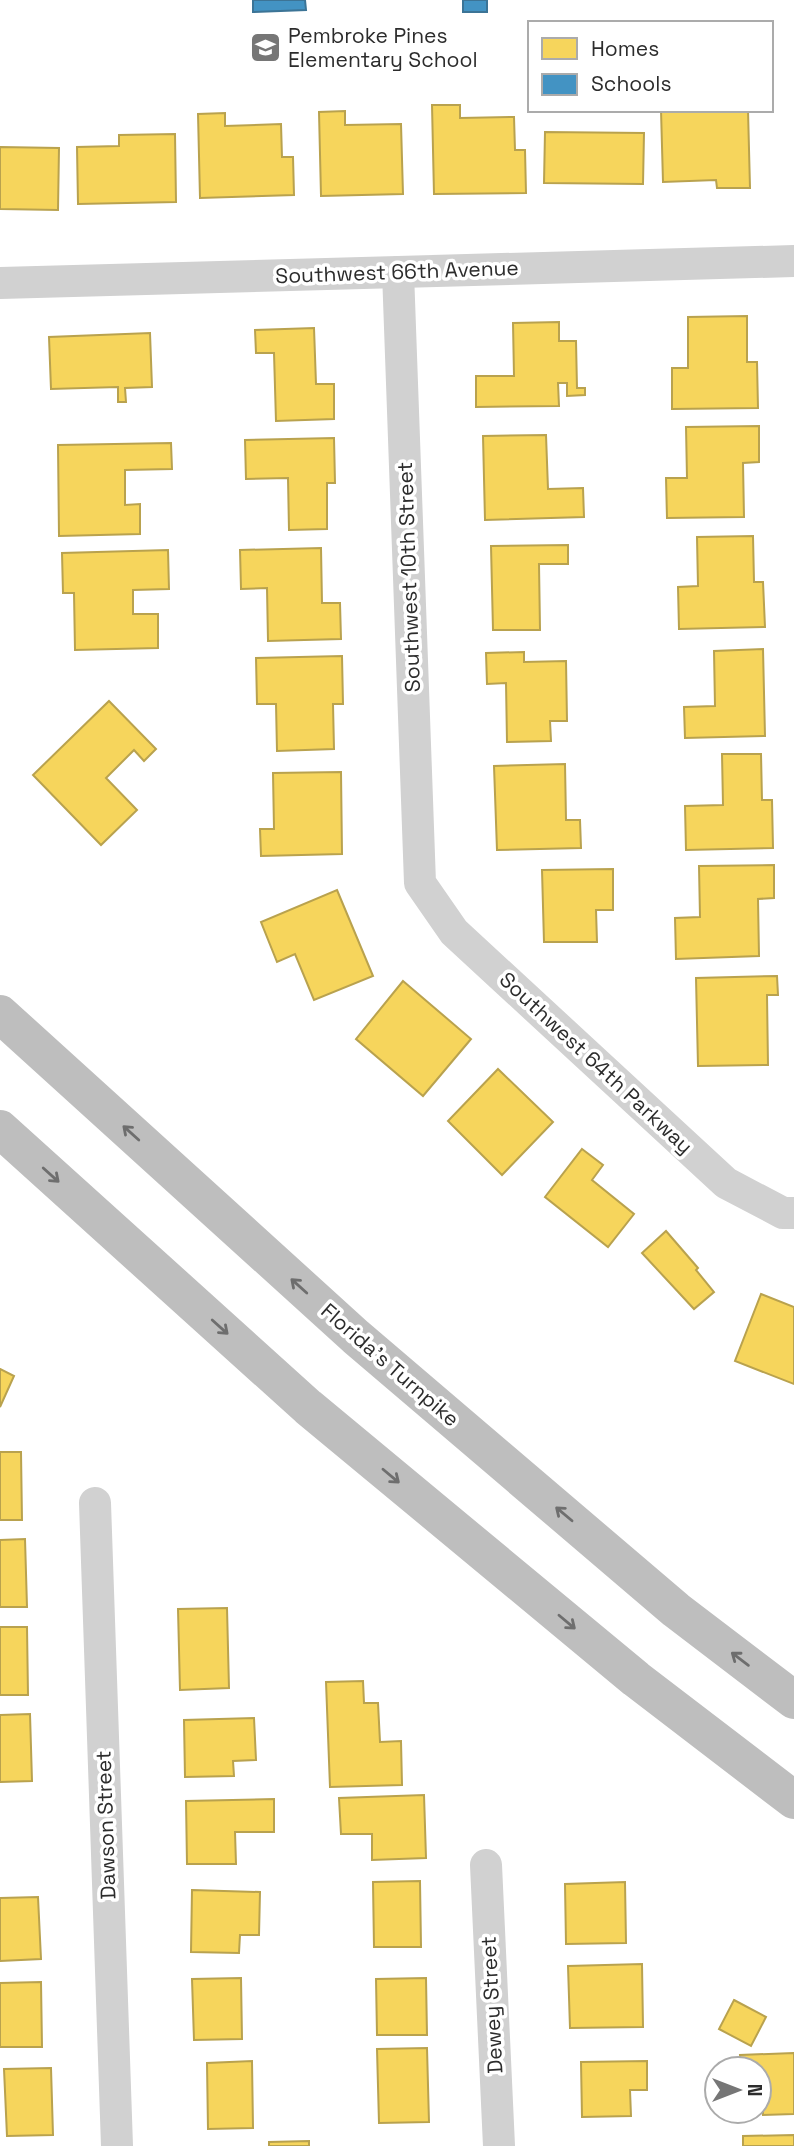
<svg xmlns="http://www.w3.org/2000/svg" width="794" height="2146" font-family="'Space Grotesk',sans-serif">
  <rect width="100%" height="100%" fill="#fff"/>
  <!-- homes -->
  <g fill="#f6d55c" stroke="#b9a24e" stroke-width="2">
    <path d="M432,105H460V118L514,117L515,150H525L526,193L434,194Z"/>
    <path d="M661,110H748L750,188H717L716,180L663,182Z"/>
    <path d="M345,111V125L401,124L403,194L321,196L319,112Z"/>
    <path d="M225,113V126L281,124L282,157H293L294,195L200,198L198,114Z"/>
    <path d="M545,132L644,133L643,184L544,183Z"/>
    <path d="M175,134L176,202L78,204L77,147L119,146V135Z"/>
    <path d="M0,147L59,148L58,210L0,209Z"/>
    <path d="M747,316V362H757L758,408L672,409V368H688V317Z"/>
    <path d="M559,322V341H576L577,388H585V395L567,396V383H558L559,406L476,407V376H514L513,323Z"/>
    <path d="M314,328L316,384H334V419L276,421L274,353H256L255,330Z"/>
    <path d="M150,333L152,387L125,388L126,402H118V387L51,389L49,337Z"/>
    <path d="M759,426V462L743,463L744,517L667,518L666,478H687L686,427Z"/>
    <path d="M546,435L548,489L583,488L584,517L485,520L483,436Z"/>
    <path d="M334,438L335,483H327V529L289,530L288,478L246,479L245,440Z"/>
    <path d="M171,443L172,469L125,470V505L140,504V534L59,536L58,445Z"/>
    <path d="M753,536L754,582H763L765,627L679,629L678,587L698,586L697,537Z"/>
    <path d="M568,545V564H539L540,630H493L491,546Z"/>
    <path d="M321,548L322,603H340L341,639L268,641L267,588L241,589L240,550Z"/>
    <path d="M168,550L169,589L133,590V614H158V648L75,650L74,593H63L62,553Z"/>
    <path d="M763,649L765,736L685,738L684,707L715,706L714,651Z"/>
    <path d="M524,652V662L566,661L567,721H550L551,741L507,742L506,683L487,684L486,653Z"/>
    <path d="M342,656L343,704H333L334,749L277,751L276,704H257L256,658Z"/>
    <path d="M109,701L156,749L144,761L134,750L106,778L137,810L101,845L33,775Z"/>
    <path d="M722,754H761L762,800H772L773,848L686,850L685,806L723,805Z"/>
    <path d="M565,764L566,820H580L581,848L497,850L494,766Z"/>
    <path d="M341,772L342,854L261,856L260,829H274L273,773Z"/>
    <path d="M774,865V898L758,899L759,956L676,959L675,918L700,917L699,866Z"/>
    <path d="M613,869V910H596L597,942H544L542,870Z"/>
    <path d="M337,890L373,976L314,1000L295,954L277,962L261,922Z"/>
    <path d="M777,976L778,995H767L768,1065L698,1066L696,978Z"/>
    <path d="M403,981L471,1039L423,1096L356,1039Z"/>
    <path d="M498,1069L553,1122L502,1175L448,1121Z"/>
    <path d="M582,1149L603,1165L592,1180L634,1214L608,1247L545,1197Z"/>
    <path d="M666,1231L698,1268L696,1270L714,1292L694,1309L642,1253Z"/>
    <path d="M761,1294L794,1307V1384L735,1361Z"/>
    <path d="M0,1369L14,1376L0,1407Z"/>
    <path d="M0,1452H21L22,1520H0Z"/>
    <path d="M25,1539L27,1607H0V1540Z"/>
    <path d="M227,1608L229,1688L180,1690L178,1609Z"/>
    <path d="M0,1627H27L28,1695H0Z"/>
    <path d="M363,1681L364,1703H378L380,1742L401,1741L402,1785L330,1787L326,1682Z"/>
    <path d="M30,1714L32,1781L0,1782V1715Z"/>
    <path d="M254,1718L256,1760L233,1761L234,1776L185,1777L184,1720Z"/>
    <path d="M424,1795L426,1858L372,1860V1834H341L339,1798Z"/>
    <path d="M274,1799V1832H235L236,1864H187L186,1801Z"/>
    <path d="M420,1881L421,1947H374L373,1882Z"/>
    <path d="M625,1882L626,1943L566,1944L565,1884Z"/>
    <path d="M192,1890L260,1892L259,1935H240L239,1953L191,1952Z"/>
    <path d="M38,1897L41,1959L0,1961V1898Z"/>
    <path d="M642,1964L643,2027L570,2028L568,1966Z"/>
    <path d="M241,1978L242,2039L194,2040L192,1979Z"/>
    <path d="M426,1978L427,2035H377L376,1979Z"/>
    <path d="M41,1982L42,2047H0V1983Z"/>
    <path d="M734,2000L766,2017L751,2046L719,2029Z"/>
    <path d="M427,2048L429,2122L379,2123L377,2049Z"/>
    <path d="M794,2053V2114L763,2115L762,2093H759V2069H741L740,2055Z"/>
    <path d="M252,2061L253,2128L208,2129L207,2063Z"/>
    <path d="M647,2061V2090H630L631,2116L582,2117L581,2062Z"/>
    <path d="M51,2068L53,2135L7,2136L4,2069Z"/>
    <path d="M794,2135V2146H743V2136Z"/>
    <path d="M309,2141V2146H269V2142Z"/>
  </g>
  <!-- schools -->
  <g fill="#4393c3" stroke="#3c7496" stroke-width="2">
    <path d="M253,0H305L306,10L253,12Z"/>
    <rect x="463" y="0" width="24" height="12"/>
  </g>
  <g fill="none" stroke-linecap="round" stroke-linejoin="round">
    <!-- street -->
    <g stroke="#d1d1d1" stroke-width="32">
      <path d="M398,272L420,883L454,932L726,1183L783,1213H794"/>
      <path d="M0,283L794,261"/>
      <path d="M95,1503L117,2146"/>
      <path d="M486,1865L499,2146"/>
    </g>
    <!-- highway -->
    <g stroke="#bebebe" stroke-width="38">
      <path d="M0,1014L356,1337L676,1610L794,1700"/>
      <path d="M0,1129L308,1407L636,1679L794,1800"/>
    </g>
  </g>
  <!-- one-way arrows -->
  <defs><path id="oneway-shaft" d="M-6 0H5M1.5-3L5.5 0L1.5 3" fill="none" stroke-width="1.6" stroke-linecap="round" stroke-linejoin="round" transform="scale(1.75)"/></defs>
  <g stroke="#6e6e6e">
    <use href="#oneway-shaft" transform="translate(131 1133) rotate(-138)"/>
    <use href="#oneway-shaft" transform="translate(51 1175) rotate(42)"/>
    <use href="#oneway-shaft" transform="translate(299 1286) rotate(-138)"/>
    <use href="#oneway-shaft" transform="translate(220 1327) rotate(42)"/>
    <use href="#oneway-shaft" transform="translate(391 1476) rotate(40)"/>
    <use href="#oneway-shaft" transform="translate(564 1514) rotate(-140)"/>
    <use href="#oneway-shaft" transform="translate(567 1622) rotate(40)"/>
    <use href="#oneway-shaft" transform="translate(740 1659) rotate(-143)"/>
  </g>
  <!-- icons -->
  <defs>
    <symbol id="school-square" viewBox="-11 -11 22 22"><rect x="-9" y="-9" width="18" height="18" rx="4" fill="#767676" stroke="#fff"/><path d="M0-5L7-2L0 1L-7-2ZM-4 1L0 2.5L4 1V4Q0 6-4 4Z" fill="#fff"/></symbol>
  </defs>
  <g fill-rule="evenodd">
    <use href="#school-square" x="248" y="30" width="35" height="35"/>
  </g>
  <g text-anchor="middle" stroke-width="7" stroke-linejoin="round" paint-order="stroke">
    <!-- poi labels -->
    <g font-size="21" fill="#2c2c2c" stroke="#fff" text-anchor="start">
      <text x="288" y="43">Pembroke Pines<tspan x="288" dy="24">Elementary School</tspan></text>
    </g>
    <!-- street labels -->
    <g font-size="21" fill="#2c2c2c" stroke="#fff">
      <text transform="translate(397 272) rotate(-2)" y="7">Southwest 66th Avenue</text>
      <text transform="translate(409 577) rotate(-92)" y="7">Southwest 10th Street</text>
      <text transform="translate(596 1063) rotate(43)" y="7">Southwest 64th Parkway</text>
      <text transform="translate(390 1365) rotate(41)" y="7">Florida's Turnpike</text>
      <text transform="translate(106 1825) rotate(-92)" y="7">Dawson Street</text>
      <text transform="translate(492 2005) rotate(-93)" y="7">Dewey Street</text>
    </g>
  </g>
  <!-- legend -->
  <rect x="528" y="21" width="245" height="91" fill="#ffffff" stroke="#ababab" stroke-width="2"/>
  <rect x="542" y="38" width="35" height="21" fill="#f6d55c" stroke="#ababab" stroke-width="2"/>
  <text x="591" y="56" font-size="21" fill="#2c2c2c">Homes</text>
  <rect x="542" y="74" width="35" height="21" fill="#4393c3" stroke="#ababab" stroke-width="2"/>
  <text x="591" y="91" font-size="21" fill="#2c2c2c">Schools</text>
  <!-- north arrow -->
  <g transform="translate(738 2090) rotate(90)"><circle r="33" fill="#ffffff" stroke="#ababab" stroke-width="2"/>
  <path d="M0-5L12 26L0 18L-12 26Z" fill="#767676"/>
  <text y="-10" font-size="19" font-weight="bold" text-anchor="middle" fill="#2c2c2c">N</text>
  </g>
</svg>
